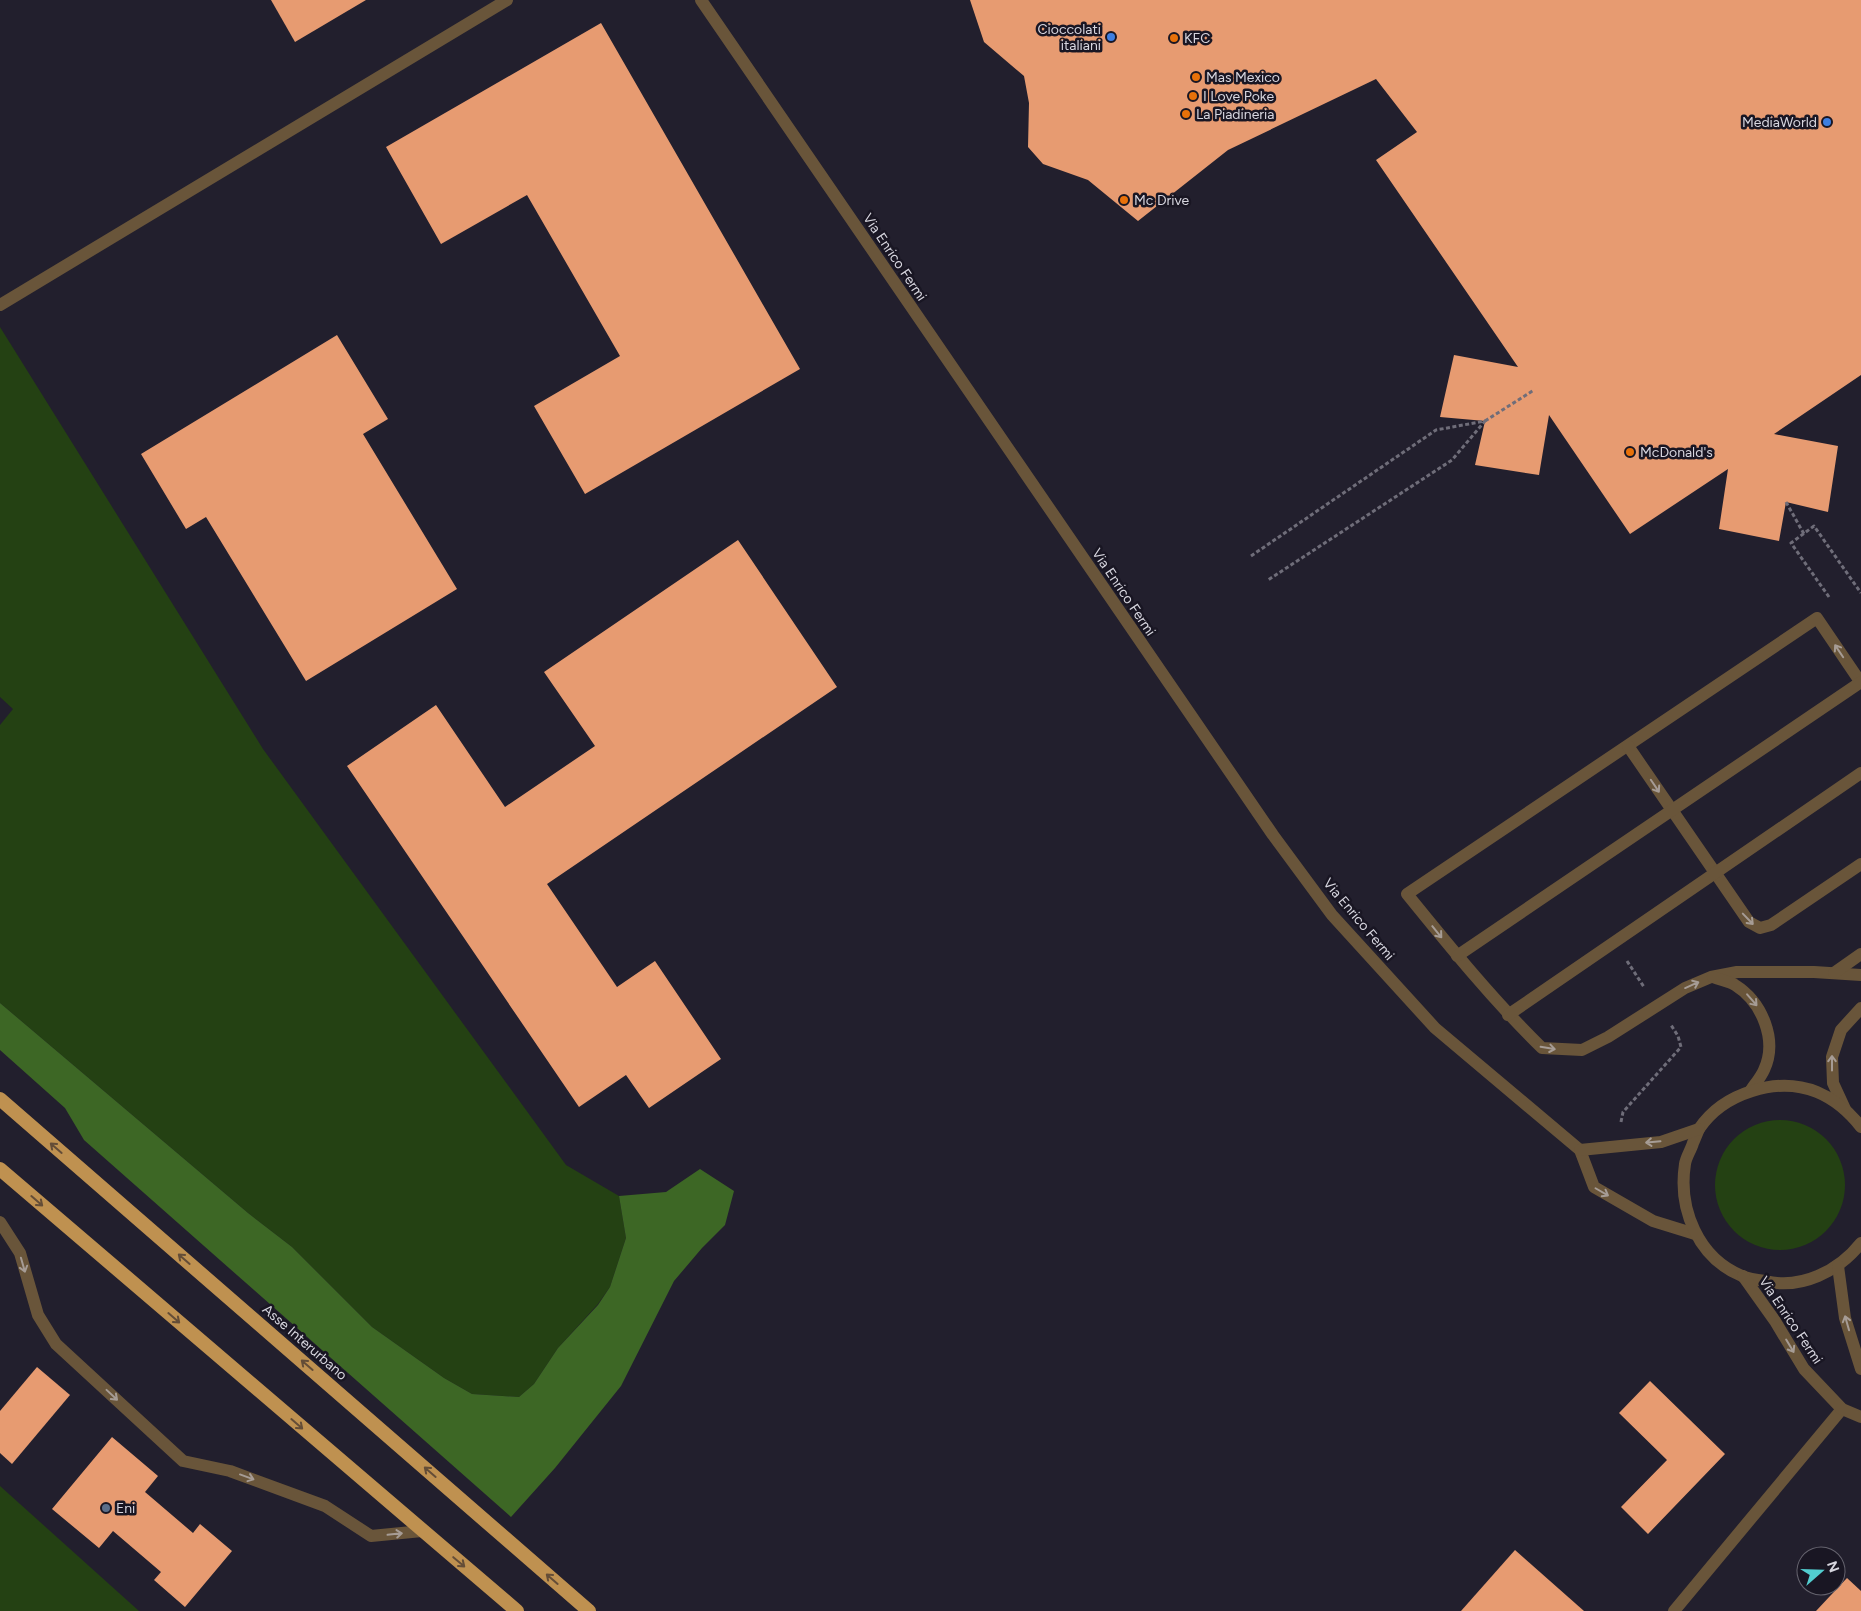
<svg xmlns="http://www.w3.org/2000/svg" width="1861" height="1611" font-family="Figtree,sans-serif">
  <rect width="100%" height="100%" fill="#221f2d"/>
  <!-- green -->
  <g fill="#244113">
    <path d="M0,327L263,749L566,1165L619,1196L626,1238L610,1287L598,1304L558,1348L534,1384L519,1397L472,1394L444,1378L372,1327L292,1247L248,1213L0,1003V725L13,709L0,697Z"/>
    <circle cx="1780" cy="1185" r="65"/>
    <path d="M0,1486L139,1611H0Z"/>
  </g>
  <!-- forest -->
  <path fill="#3d6725" d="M0,1003L248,1213L292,1247L372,1327L444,1378L472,1394L519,1397L534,1384L558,1348L598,1305L610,1287L626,1238L619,1196L666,1192L700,1169L734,1191L725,1225L702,1248L674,1281L621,1386L555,1468L511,1517L84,1140L65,1108L0,1050Z"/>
  <!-- building -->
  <g fill="#e79b71">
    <path d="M271,0H366L295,42Z"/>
    <path d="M970,0H1861V375L1774,434L1838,446L1828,512L1786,502L1779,541L1719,529L1728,469L1630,534L1549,415L1539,475L1475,465L1485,421L1440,417L1454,355L1518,367L1376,160L1417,132L1376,79L1228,150L1138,221L1088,180L1043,164L1028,147L1029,103L1024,76L984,42Z"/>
    <path d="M601,23L800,369L585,494L534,406L620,356L527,195L441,244L386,147Z"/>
    <path d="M337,335L388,419L363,434L457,589L306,681L206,517L186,529L141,454Z"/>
    <path d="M738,540L837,687L547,884L617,987L655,961L721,1059L649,1108L626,1075L579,1107L347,766L436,705L505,807L595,746L544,672Z"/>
    <path d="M37,1367L70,1395L12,1464L0,1453V1411Z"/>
    <path d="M1650,1381L1725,1454L1648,1534L1621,1507L1667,1460L1619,1413Z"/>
    <path d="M112,1437L158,1476L145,1492L193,1533L200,1524L232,1551L185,1607L154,1580L161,1572L113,1531L99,1548L52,1509Z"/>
    <path d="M1515,1550L1584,1611H1461Z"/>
    <path d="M1847,1578L1861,1591V1611H1816Z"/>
  </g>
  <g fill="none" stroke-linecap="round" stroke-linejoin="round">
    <!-- path -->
    <g stroke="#6f6d79" stroke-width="3" stroke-dasharray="4 2.5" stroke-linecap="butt">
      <path d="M1485,421L1534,390"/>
      <path d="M1786,502L1804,534"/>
      <path d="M1251,556L1436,430L1485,421L1452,460L1268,580"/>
      <path d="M1829,597L1791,543L1814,526L1861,593"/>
      <path d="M1627,961L1644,987"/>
      <path d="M1621,1122L1623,1112L1681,1047L1678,1036L1671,1025"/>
    </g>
    <!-- service -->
    <g stroke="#69553a" stroke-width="12">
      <path d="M1861,683L1817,618L1407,894C1450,947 1493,1000 1542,1048L1582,1050L1608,1037L1685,988L1711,977L1737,972H1814L1861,975"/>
      <path d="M1628,746L1749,922L1760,928L1771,925L1861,864"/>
      <path d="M1457,956L1861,682"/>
      <path d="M1834,973L1861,954"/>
      <path d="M1713,977C1720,980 1729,981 1735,985C1762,1002 1778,1040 1764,1070C1761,1077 1755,1084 1751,1090"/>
      <path d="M1508,1015L1861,773"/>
      <path d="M1845,1109L1833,1083L1832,1057L1841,1030L1861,1008"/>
      <path d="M0,1222L20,1253L38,1315L56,1344L183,1461L230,1471L325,1506L371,1536L422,1531"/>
      <path d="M1674,1611L1842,1409"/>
    </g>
    <!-- minor -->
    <path stroke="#69553a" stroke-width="12" d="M0,305L507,0"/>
    <!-- tertiary -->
    <g stroke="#69553a" stroke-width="12">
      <path d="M701,0L1273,835L1332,915L1435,1028L1580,1150L1594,1187L1653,1221L1695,1234"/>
      <path d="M1861,1127C1850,1113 1834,1099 1817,1092C1777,1076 1723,1093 1699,1129C1697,1133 1695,1139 1693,1143C1691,1150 1686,1157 1685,1164C1678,1209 1698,1258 1742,1276C1749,1279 1757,1280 1765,1281C1801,1290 1839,1271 1861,1243"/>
      <path d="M1580,1150L1661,1142L1699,1129"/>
      <path d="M1838,1266L1845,1318L1861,1369"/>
      <path d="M1743,1276L1775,1321L1804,1369L1842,1409L1861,1417"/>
    </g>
    <!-- trunk -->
    <g stroke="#bf9150" stroke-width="14">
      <path d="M0,1099L589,1611"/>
      <path d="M0,1169L517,1611"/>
    </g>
  </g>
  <!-- one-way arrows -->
  <defs><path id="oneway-shaft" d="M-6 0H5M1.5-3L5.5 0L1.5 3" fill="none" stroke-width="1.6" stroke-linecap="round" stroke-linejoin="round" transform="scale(1.25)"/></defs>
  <g stroke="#a69c95">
    <use href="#oneway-shaft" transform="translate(1839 651) rotate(-124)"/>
    <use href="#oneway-shaft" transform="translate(1655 786) rotate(56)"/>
    <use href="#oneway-shaft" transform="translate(1748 919) rotate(46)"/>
    <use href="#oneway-shaft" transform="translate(1437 932) rotate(51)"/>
    <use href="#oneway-shaft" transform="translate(1692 985) rotate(-24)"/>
    <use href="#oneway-shaft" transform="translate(1752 1000) rotate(49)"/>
    <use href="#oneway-shaft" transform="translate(1548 1048) rotate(9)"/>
    <use href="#oneway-shaft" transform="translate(1832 1063) rotate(-90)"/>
    <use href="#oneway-shaft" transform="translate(1653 1142) rotate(175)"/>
    <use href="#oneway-shaft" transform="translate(1602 1192) rotate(30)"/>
    <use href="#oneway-shaft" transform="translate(23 1265) rotate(74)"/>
    <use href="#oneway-shaft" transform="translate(1847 1323) rotate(-106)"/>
    <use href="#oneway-shaft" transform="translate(1790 1346) rotate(59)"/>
    <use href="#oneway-shaft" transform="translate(112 1395) rotate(43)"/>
    <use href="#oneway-shaft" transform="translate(247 1477) rotate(20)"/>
    <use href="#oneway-shaft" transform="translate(395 1534) rotate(-6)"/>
  </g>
  <g stroke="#644d37">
    <use href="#oneway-shaft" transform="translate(56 1148) rotate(-139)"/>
    <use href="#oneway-shaft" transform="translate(37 1201) rotate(41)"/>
    <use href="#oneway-shaft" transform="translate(184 1259) rotate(-139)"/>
    <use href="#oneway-shaft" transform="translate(174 1318) rotate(41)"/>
    <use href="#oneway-shaft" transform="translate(307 1365) rotate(-139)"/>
    <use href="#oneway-shaft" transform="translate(297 1424) rotate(41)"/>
    <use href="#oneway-shaft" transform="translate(430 1472) rotate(-139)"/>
    <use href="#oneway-shaft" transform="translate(459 1562) rotate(40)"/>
    <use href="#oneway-shaft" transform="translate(552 1579) rotate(-139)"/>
  </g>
  <!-- markers -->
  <g fill="#3f7fe0" stroke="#191623" stroke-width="2">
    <circle cx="1111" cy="37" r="5"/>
    <circle cx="1827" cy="122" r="5"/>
  </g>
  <g fill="#e8710a" stroke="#191623" stroke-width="2">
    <circle cx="1174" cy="38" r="5"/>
    <circle cx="1196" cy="77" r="5"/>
    <circle cx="1193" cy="96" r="5"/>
    <circle cx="1186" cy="114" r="5"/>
    <circle cx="1124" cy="200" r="5"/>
    <circle cx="1630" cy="452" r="5"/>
  </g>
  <circle fill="#5c6f8a" stroke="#191623" stroke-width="2" cx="106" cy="1508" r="5"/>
  <g text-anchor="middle" stroke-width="5" stroke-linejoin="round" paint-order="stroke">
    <!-- poi labels -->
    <g font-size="14" fill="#d7d6df" stroke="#191623" text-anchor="start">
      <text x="1101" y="34" text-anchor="end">Cioccolati<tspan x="1101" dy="16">italiani</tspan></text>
      <text x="1184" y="43">KFC</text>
      <text x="1206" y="82">Mas Mexico</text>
      <text x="1203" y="101">I Love Poke</text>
      <text x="1196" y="119">La Piadineria</text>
      <text x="1817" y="127" text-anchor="end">MediaWorld</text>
      <text x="1134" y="205">Mc Drive</text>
      <text x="1640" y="457">McDonald's</text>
      <text x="116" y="1513">Eni</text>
    </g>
    <!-- street labels -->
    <g font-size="14" fill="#d7d6df" stroke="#191623">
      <text transform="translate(895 257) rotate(56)" y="5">Via Enrico Fermi</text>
      <text transform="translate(1124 592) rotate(56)" y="5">Via Enrico Fermi</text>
      <text transform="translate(1359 919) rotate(50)" y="5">Via Enrico Fermi</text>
      <text transform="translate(1791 1320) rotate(56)" y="5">Via Enrico Fermi</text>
      <text transform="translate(305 1342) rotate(41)" y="5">Asse Interurbano</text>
    </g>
  </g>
  <!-- north arrow -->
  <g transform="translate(1821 1571) rotate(70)"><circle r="24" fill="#191623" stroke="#65636e"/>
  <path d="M0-4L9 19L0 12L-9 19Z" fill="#52cdcf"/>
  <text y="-8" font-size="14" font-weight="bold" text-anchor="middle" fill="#d7d6df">N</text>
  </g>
</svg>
